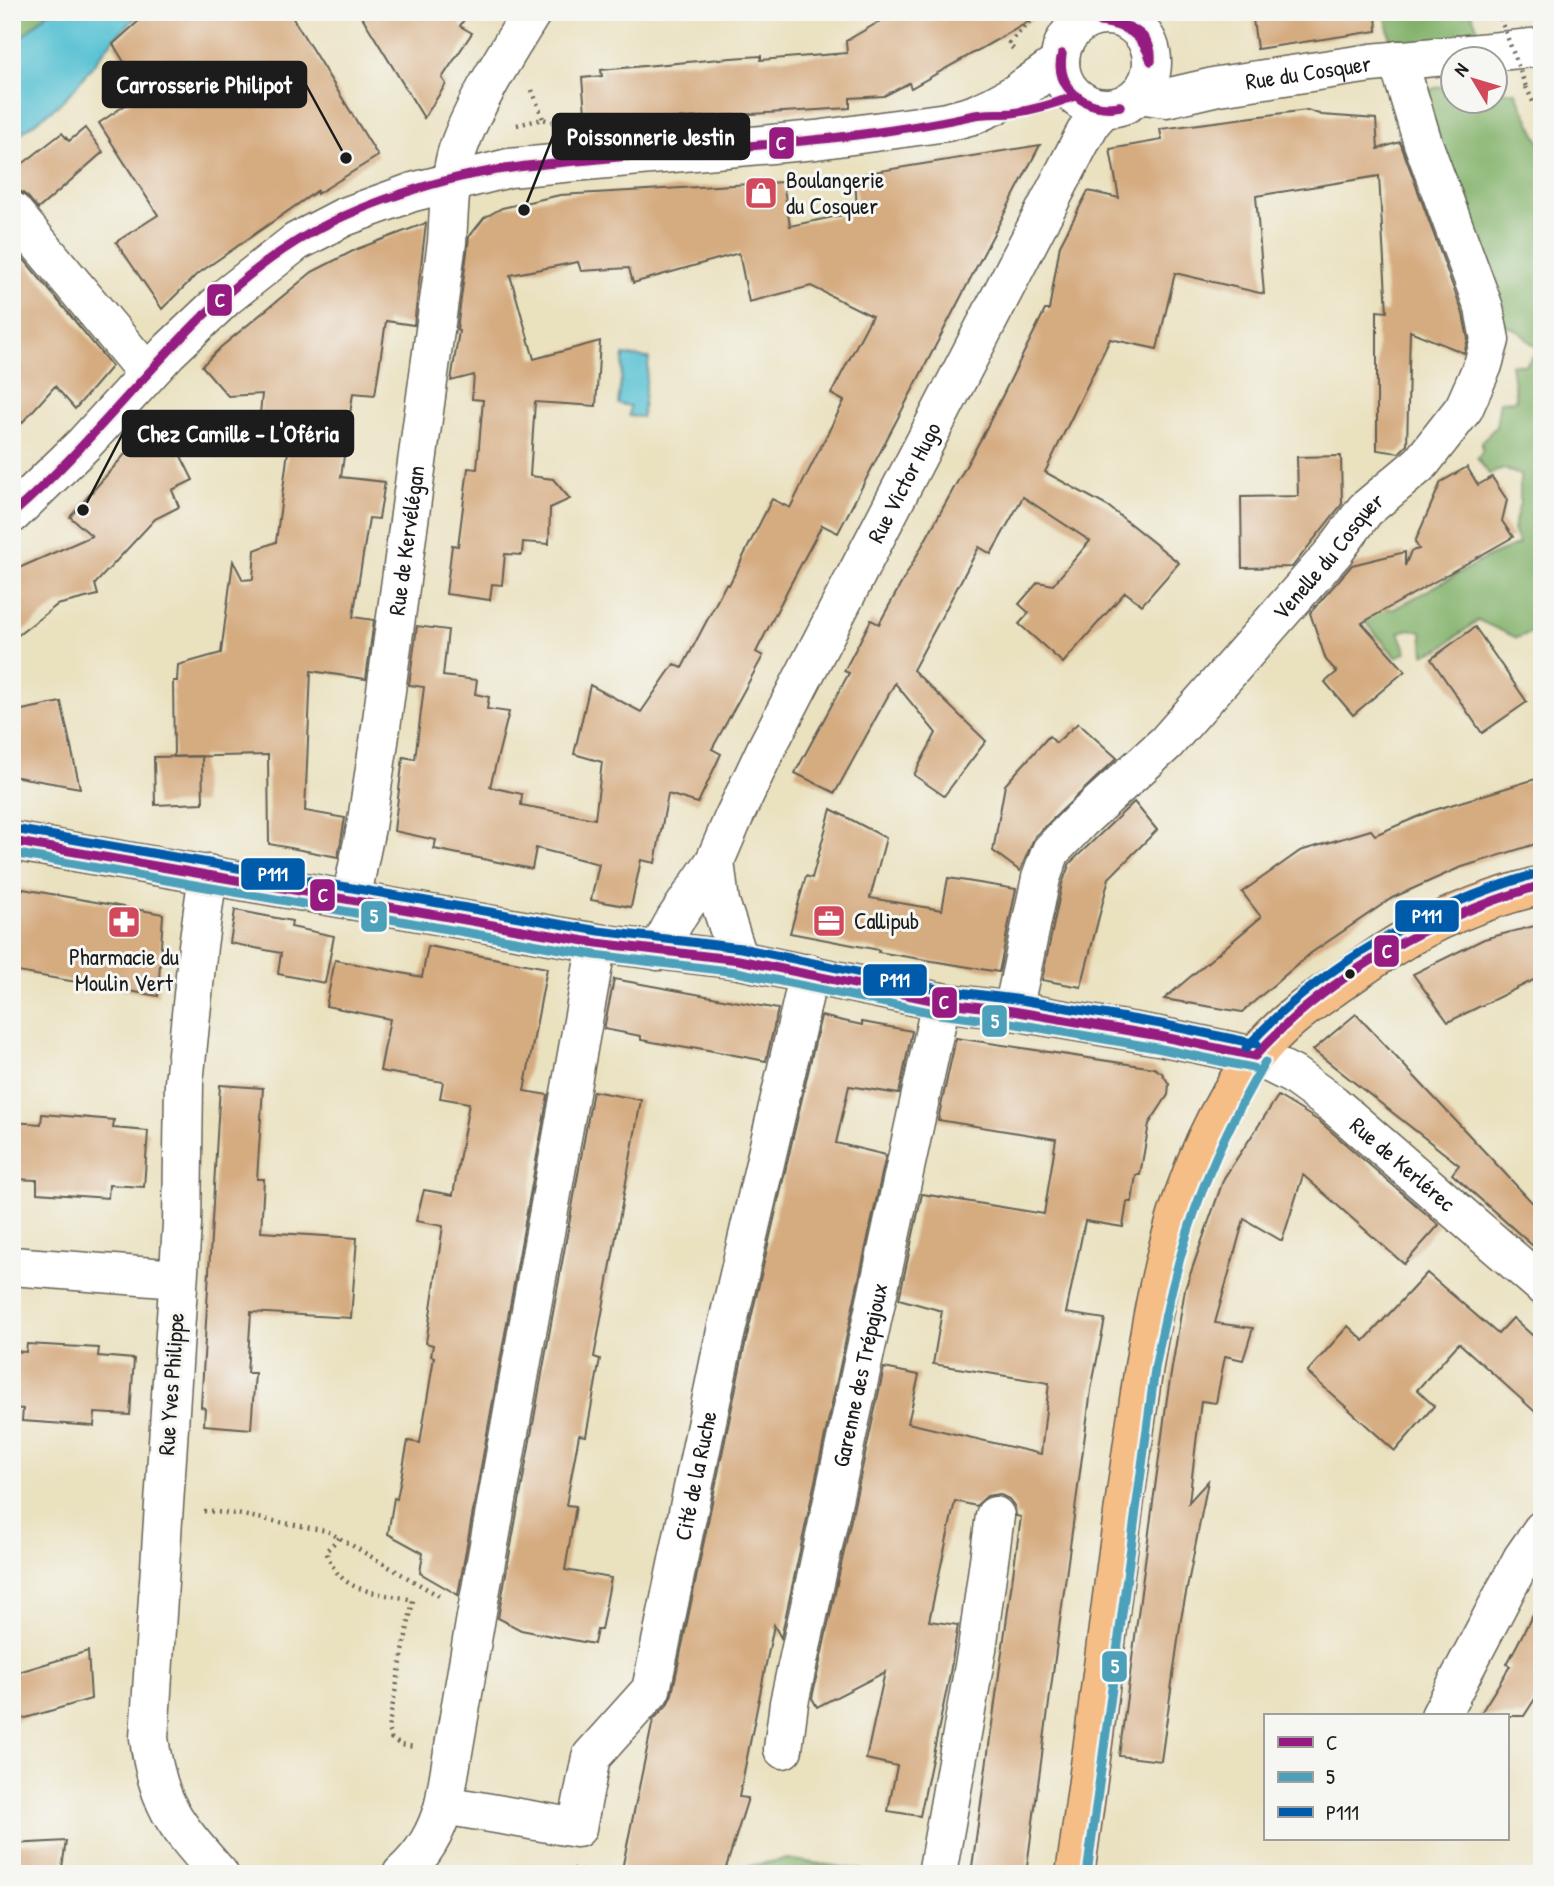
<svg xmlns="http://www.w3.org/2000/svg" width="1554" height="1886" font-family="'Patrick Hand',sans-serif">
  <rect width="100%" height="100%" fill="#f6f6f2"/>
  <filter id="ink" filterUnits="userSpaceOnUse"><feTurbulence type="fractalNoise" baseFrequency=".0143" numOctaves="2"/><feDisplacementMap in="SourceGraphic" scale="14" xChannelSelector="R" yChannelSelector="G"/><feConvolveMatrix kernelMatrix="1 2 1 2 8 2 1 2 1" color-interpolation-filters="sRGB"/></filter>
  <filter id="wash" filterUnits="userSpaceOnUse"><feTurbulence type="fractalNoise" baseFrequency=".00686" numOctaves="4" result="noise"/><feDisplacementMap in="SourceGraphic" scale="28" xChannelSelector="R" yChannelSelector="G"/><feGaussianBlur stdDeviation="1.57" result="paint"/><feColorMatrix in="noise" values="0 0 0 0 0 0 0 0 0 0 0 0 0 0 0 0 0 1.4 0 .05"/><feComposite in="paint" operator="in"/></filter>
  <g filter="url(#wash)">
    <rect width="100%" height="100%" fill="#eae1bf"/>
    <!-- forest -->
    <g fill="#84b26c" stroke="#506744" stroke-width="2">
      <path d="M12,12H49L12,46Z"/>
      <path d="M1385,12H1471L1482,40L1391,44Z"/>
      <path d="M1495,71L1503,91H1515L1542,147V628L1517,638L1478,620L1440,649L1424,654L1422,632L1410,629L1399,632L1407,652L1396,657L1354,609H1394L1490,556L1519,544L1513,530L1520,503V475L1504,469L1489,474L1477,458L1482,452V441L1496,427L1500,401L1516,400L1511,364L1525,365L1539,350L1517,330L1504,325L1421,102L1432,89L1452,84V102H1494Z"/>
      <path d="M787,1859L861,1870L868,1874H740L748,1866Z"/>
    </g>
    <!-- water -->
    <g fill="#57c1d3" stroke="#3a6e78" stroke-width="2">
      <path d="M49,12H142L115,37L75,88L57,106L12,140V46Z"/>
      <path d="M624,355L649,358L642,417L629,416L630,406L618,404Z"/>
    </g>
    <g id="blocks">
      <!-- building -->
      <g fill="#d5ab80">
        <path d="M149,12H289L378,156L317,194V191L196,275L162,309L116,242L158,215L99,123L143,93L113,44Z"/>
        <path d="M359,12H469L460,26L472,33L442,78L446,84L424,118Z"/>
        <path d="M896,12H1046L911,88L909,83L884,96L850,98V108L586,124L582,78L602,76L601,70L731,58L761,56V60L847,53L846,41Z"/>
        <path d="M1252,12H1376L1377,31L1257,49Z"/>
        <path d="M1307,110L1322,115L1376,119L1378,149L1400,142L1463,314L1468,339L1464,353L1410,331L1407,445L1399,453L1377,450V311L1387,312L1379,176L1256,196L1264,294L1175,273L1157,349L1110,339L1045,472L1109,507L1179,563L1142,605L1125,592L1063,663L1019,624L1029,613L1019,604L1038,582L1053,585L1090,541L1023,497L991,554L979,547L913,670L986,741L944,796L914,775L936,733L895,683L835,793L795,773L849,673L844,671L871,620L879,624L982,437L1045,310H1049L1060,245L1088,191L1119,198L1110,149L1162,140L1160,129Z"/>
        <path d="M85,128L103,152L38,209L28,197L20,191L12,190V172L62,133L69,141Z"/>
        <path d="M1040,145L838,533L822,525L789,587L756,652L763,656L712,749L721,754L698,803L668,794L655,863L641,860L631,907L591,900L599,864L536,848L532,869L434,849L436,840L394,831L403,757L415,759L424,687L409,685L417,626L448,630L443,676L477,680L475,694L489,697L487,709L509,712L490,787L522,794L521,805L595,819L602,762L574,754L590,685L641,712L674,664L682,668L726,584L729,585L772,499L790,508L844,401L831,394L872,316L811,286L749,302L739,253L633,283L629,268L581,271L578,262L510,275L534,359L600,341L596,406L535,402L530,476L553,479L570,499L550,508L549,544L523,542L522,555L505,554L502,585L492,584L490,600L446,594L452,545L458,546L468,468L477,469L483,400L472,399L474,375L451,381L459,331L457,330L469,237L484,218L502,208L560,195L783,182L790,226L857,212L855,175Z"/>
        <path d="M426,223L414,325L386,321L375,395L353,393L341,477L385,482L379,519L369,518L353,617L374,620L366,679L311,671L305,811L345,818L338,857L269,844L268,755L174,757L173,681H177L178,665L221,653L233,561L243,580L253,579L255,550L276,542L291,428L259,423L262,394L228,396L202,366L221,347L312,272L357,249Z"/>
        <path d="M12,245L112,366L75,409L55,386L12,434Z"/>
        <path d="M160,414L193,480L172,490L179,507L155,519L95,584L98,595L57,605L12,640V571L92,536L70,517Z"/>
        <path d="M1341,456L1342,504L1292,567L1242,568L1241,497L1298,496L1297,457Z"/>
        <path d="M1467,467L1478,485L1492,477L1507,500L1502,521L1513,537L1362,623L1405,671L1353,715L1325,682L1337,672L1326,660L1310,613L1352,565L1405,552V566L1411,551L1419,549L1415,542L1441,482Z"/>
        <path d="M1475,627L1527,702L1482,733L1431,659Z"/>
        <path d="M61,702L80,788L12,776V712Z"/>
        <path d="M1078,723L1117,758L1035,836L1020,871L993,851L1005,785L1049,736L1056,743Z"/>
        <path d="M202,756L203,803L155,805L154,757Z"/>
        <path d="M1542,777V842L1459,868L1392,898L1311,953L1242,1012L1164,999L1261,917L1242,892L1300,851L1371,830L1375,835L1431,811Z"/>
        <path d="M1134,802L1157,830L1109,878L1081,987L1042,980L1062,884L1070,863Z"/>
        <path d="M831,809L886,838L870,898L942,910L948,878L1016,889L999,972L878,952L879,950L790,933L806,876L812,878Z"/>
        <path d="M12,887L163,914L158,996L12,971Z"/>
        <path d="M235,910L292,921L291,927L334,936L325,983L278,974L281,953L230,943Z"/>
        <path d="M1542,924V976L1448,1022L1413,974L1484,939Z"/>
        <path d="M428,946L547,968L524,1091L548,1095L458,1595L420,1573L423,1553L388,1534L394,1498L397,1499L408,1441L420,1443L434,1357L431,1356L433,1345L426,1343L443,1226L416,1221L424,1190L453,1195L469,1103L440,1098L443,1082L380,1071L390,1019L326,1006L335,960L422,977Z"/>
        <path d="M614,979L778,1009L766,1061L692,1047V1049L641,1040V1036L604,1029Z"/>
        <path d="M1356,1014L1542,1213V1254L1452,1174L1459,1165L1313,1050Z"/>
        <path d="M821,1016L862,1025V1022L912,1031L899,1094L849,1086L836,1143L886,1155L781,1638L774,1625L739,1797L748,1798L724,1874H621L653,1720L667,1705L672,1694L744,1349Z"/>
        <path d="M956,1038L1154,1068L1162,1073L1169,1084L1168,1095L1149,1124L1140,1175H1136L1132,1202H1127L1123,1227L1085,1221L1066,1313L1105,1319L1091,1390L1026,1874H971L1021,1517L1016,1516L1015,1507L1009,1499L999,1494L987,1496L976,1506L955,1501L929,1621L958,1625L949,1679L920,1816L888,1811L897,1766L866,1759L885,1672L817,1707L812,1698L884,1368L919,1375L908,1423L1041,1454L1049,1383L933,1364L942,1311L899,1299L922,1194L1044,1214L1056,1139L938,1120Z"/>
        <path d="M220,1085L263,1088L257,1179H264L261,1232L357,1238L351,1318L251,1312L247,1373H255L251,1429L204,1425L205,1408L201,1407Z"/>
        <path d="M593,1091L641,1100L594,1357L600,1359L586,1436L579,1435L566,1505L576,1506L565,1570L611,1578L601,1630H597L594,1644L521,1630L498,1618Z"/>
        <path d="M1278,1096L1319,1121L1439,1225L1404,1264L1303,1175L1282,1241L1244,1219L1215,1323L1253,1328L1243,1360L1225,1356L1216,1403L1201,1401L1189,1502L1208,1481L1181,1619L1161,1761L1119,1756L1167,1398L1185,1289L1224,1178Z"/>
        <path d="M42,1114L114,1120L113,1128L148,1131L144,1187L109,1185L108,1198L37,1193V1180L12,1179V1122L41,1124Z"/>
        <path d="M1427,1273L1498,1334L1513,1318L1542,1344V1418L1459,1343L1417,1390L1434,1406L1395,1451L1307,1372L1348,1326L1364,1341Z"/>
        <path d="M27,1344L99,1348L98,1356L134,1359L130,1415L95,1413L94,1426L22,1421L23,1409L12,1408V1351L26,1352Z"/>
        <path d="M1542,1597V1688L1524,1716H1479L1510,1666L1507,1664Z"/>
        <path d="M88,1651L91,1699L12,1722V1674Z"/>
        <path d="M66,1841L61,1874H12V1844Z"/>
      </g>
    </g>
  </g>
  <g filter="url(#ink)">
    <use href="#blocks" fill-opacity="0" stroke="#646155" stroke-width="2"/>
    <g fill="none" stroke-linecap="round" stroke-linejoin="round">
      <defs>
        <g id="minor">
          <circle cx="1106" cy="62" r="46"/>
          <path id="s1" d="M1139,94L1166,98L1218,86L1371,63L1542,47"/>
          <path d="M12,211L147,373"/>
          <path d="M12,514L84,444L169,351L226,297L296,242L344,217L413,192L509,168L816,140L947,122L973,115L995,105L1015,94L1060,62"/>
          <path d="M715,861L720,902L739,960"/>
          <path d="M208,874L198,946L184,1083L182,1224L149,1738C158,1806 175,1824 219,1874"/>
          <path id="s2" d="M351,900L366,827L379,742L447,242C449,213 449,184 456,156C468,113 508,51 532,12"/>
          <path id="s3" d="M658,951L675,920L715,861L733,819L765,751L1082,139L1092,121L1104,108"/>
          <path id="s4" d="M1013,1011L1041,878L1051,851L1081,820L1166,743L1334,552L1365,510L1421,463L1464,408L1483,365L1490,340L1484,308L1423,143L1398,60"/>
          <path id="s5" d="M1255,1056L1293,1075L1333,1104L1542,1285"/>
          <path d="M12,1266L178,1279"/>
          <path d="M1440,1716L1522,1559L1542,1530"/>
          <path id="s6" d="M783,1749L789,1703L941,1002"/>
          <path id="s7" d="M444,1805L577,1828L591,1757L651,1690L723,1344L809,973"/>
          <path d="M402,1874C424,1854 436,1833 444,1805L476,1617L597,943"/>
          <path d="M937,1874L977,1649L995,1516"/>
        </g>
        <g id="major">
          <path d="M12,841L597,943L739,960L941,1002L1013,1011L1159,1036L1255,1056"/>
          <path d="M1075,1874C1094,1744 1109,1614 1127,1485C1148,1338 1163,1180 1255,1056C1276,1028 1306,1006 1335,986C1355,973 1374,958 1394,946C1439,917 1490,898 1542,885"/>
        </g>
      </defs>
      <!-- minor casing -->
      <use href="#minor" stroke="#646155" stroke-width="41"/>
      <!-- major casing -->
      <use href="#major" stroke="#646155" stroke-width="41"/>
      <!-- path -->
      <g stroke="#646155" stroke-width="4.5" stroke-dasharray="2 5" stroke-linecap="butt">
        <path d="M1013,49L1009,43L1039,12"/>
        <path d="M1526,87L1542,120"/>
        <path d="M532,90L543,119"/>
        <path d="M517,125L543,119L552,122"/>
        <path d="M204,1511L237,1514L327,1531L441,1597"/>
        <path d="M339,1538L326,1551C340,1595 374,1591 413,1600L388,1729L391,1738L401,1745L415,1747"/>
        <path d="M573,1869L592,1874"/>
      </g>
      <!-- minor -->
      <use href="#minor" stroke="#fff" stroke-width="38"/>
      <!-- major -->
      <use href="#major" stroke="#f6be87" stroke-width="38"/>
      <!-- path-bridge -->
      <path stroke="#646155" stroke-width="4.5" stroke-dasharray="2 5" stroke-linecap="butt" d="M1498,12L1526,87"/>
      <defs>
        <g id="bus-1">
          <path d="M1100,22C1126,25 1143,35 1151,61"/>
          <path d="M1100,22C1123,21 1154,32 1151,61"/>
          <path d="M1062,54C1057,88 1085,113 1120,106"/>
          <path d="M1062,54C1051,88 1089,113 1120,106"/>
          <path d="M12,514C112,428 184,311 297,241C355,205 444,176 512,168C547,163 583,161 619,157C736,146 855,141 970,116C983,113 998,114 1012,113C1034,110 1054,104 1075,96"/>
          <path d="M12,841L597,943L739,960L941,1002L1013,1011L1159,1036L1255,1056"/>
          <path d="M1255,1056C1329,974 1437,915 1542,885"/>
        </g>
        <g id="bus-2">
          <path d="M12,853L595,955L737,972L939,1014L1011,1023L1157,1048L1253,1068"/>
          <path d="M1087,1874L1155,1369C1176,1252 1204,1165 1265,1062"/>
        </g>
        <g id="bus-3">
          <path d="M14,829L599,931L741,948L943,990L1015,999L1161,1024L1257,1044"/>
          <path d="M1246,1048C1321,964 1431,904 1539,873"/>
        </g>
      </defs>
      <!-- bus-1 casing -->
      <use href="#bus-1" stroke="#f6f6f2" stroke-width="14"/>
      <!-- bus-2 casing -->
      <use href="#bus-2" stroke="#f6f6f2" stroke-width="14"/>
      <!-- bus-3 casing -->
      <use href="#bus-3" stroke="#f6f6f2" stroke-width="14"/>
      <!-- bus-1 -->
      <use href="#bus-1" stroke="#951b81" stroke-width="9"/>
      <!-- bus-2 -->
      <use href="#bus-2" stroke="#4da0ba" stroke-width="9"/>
      <!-- bus-3 -->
      <use href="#bus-3" stroke="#005caa" stroke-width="9"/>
    </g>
  </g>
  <!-- icons -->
  <defs>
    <symbol id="shop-square" viewBox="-11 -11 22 22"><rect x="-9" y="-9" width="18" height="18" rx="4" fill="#d1495b" stroke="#f6f6f2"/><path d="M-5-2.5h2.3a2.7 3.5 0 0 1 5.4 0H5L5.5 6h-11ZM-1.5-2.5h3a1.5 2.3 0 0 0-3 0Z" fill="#fff"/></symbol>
    <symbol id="office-square" viewBox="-11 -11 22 22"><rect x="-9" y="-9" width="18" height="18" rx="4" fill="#d1495b" stroke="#f6f6f2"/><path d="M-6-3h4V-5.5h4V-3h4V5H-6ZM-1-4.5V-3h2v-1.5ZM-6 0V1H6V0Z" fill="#fff"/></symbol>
    <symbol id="pharmacy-square" viewBox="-11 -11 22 22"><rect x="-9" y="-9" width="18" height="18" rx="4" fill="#d1495b" stroke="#f6f6f2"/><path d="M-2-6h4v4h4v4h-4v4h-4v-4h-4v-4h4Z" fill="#fff"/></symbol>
  </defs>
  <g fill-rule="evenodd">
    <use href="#shop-square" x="742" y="174" width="38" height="38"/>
    <use href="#office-square" x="810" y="902" width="38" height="38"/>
    <use href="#pharmacy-square" x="105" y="903" width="38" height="38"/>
  </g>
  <!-- markers -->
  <circle fill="#1c1c1c" stroke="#f6f6f2" stroke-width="2.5" cx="1350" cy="974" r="6"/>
  <g text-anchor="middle" stroke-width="6" stroke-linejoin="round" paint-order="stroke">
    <!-- street labels -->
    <g font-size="23" fill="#1c1c1c" stroke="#f6f6f2">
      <text dy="8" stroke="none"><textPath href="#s1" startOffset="172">Rue du Cosquer</textPath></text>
      <text dy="8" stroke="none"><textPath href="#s3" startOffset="530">Rue Victor Hugo</textPath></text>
      <text dy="8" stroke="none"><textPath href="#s2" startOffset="364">Rue de Kervélégan</textPath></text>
      <text dy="8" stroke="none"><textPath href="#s4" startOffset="570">Venelle du Cosquer</textPath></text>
      <text dy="8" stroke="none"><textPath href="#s5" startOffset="184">Rue de Kerlérec</textPath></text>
      <text dy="8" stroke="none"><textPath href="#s6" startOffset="382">Garenne des Trépajoux</textPath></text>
      <text transform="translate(171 1384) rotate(-86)" y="8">Rue Yves Philippe</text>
      <text dy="8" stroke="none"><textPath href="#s7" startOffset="516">Cité de la Ruche</textPath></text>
    </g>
    <!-- poi labels -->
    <g font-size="23" fill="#1c1c1c" stroke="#f6f6f2" text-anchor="start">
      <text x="786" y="188">Boulangerie<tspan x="786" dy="26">du Cosquer</tspan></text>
      <text x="854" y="929">Callipub</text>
      <text x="124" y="965" text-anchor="middle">Pharmacie du<tspan x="124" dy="26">Moulin Vert</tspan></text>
    </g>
  </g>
  <!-- callouts -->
  <path fill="none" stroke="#1c1c1c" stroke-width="2.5" d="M346 158L306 85M524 210L553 136M83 510L123 433"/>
  <g fill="#1c1c1c" stroke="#f6f6f2" stroke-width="2.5">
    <circle cx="346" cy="158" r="7"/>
    <circle cx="524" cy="210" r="7"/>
    <circle cx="83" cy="510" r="7"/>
  </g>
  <g fill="#1c1c1c" stroke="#1c1c1c" stroke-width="2.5">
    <rect x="103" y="62" width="203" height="45" rx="7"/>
    <rect x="553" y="114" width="196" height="45" rx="7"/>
    <rect x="123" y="411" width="230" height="45" rx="7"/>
  </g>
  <g font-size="24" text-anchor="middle" font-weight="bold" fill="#fff">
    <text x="204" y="93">Carrosserie Philipot</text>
    <text x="651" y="145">Poissonnerie Jestin</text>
    <text x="238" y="442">Chez Camille - L'Oféria</text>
  </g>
  <g stroke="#f6f6f2" stroke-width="2.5">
    <rect x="768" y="126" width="27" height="34" rx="7" fill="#951b81"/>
    <rect x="206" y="283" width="27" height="34" rx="7" fill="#951b81"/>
    <rect x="240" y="857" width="66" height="34" rx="7" fill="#005caa"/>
    <rect x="309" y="878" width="27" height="34" rx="7" fill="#951b81"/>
    <rect x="1394" y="899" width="66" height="34" rx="7" fill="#005caa"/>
    <rect x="360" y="900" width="28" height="33" rx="7" fill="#4da0ba"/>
    <rect x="1373" y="934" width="27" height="34" rx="7" fill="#951b81"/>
    <rect x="862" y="963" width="66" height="34" rx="7" fill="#005caa"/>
    <rect x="931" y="986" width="27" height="33" rx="7" fill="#951b81"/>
    <rect x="981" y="1004" width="27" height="34" rx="7" fill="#4da0ba"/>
    <rect x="1101" y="1650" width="27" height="33" rx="7" fill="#4da0ba"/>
  </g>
  <g font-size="19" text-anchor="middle" font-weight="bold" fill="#fff">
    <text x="781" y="150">C</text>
    <text x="220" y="307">C</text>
    <text x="273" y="881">P111</text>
    <text x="323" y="902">C</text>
    <text x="1427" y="923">P111</text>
    <text x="374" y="923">5</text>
    <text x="1387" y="958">C</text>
    <text x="895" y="987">P111</text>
    <text x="944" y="1009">C</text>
    <text x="995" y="1028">5</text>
    <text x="1115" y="1673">5</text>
  </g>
  <!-- margin -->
  <rect width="1554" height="1886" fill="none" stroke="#f6f6f2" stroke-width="42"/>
  <!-- legend -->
  <rect x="1264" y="1714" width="245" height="126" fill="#f6f6f2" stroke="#9f9f9c" stroke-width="2"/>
  <rect x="1278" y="1737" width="35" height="10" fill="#951b81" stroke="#9f9f9c" stroke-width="2"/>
  <text x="1326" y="1750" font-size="21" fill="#1c1c1c">C</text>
  <rect x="1278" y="1772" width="35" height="10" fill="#4da0ba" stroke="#9f9f9c" stroke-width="2"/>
  <text x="1326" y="1784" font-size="21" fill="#1c1c1c">5</text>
  <rect x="1278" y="1807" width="35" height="10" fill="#005caa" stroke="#9f9f9c" stroke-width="2"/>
  <text x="1326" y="1820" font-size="21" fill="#1c1c1c">P111</text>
  <!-- north arrow -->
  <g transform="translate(1474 80) rotate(308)"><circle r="33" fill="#f6f6f2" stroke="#9f9f9c" stroke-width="2"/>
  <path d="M0-5L12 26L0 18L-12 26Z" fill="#d1495b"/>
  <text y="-10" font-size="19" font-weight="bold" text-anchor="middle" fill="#1c1c1c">N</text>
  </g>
</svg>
